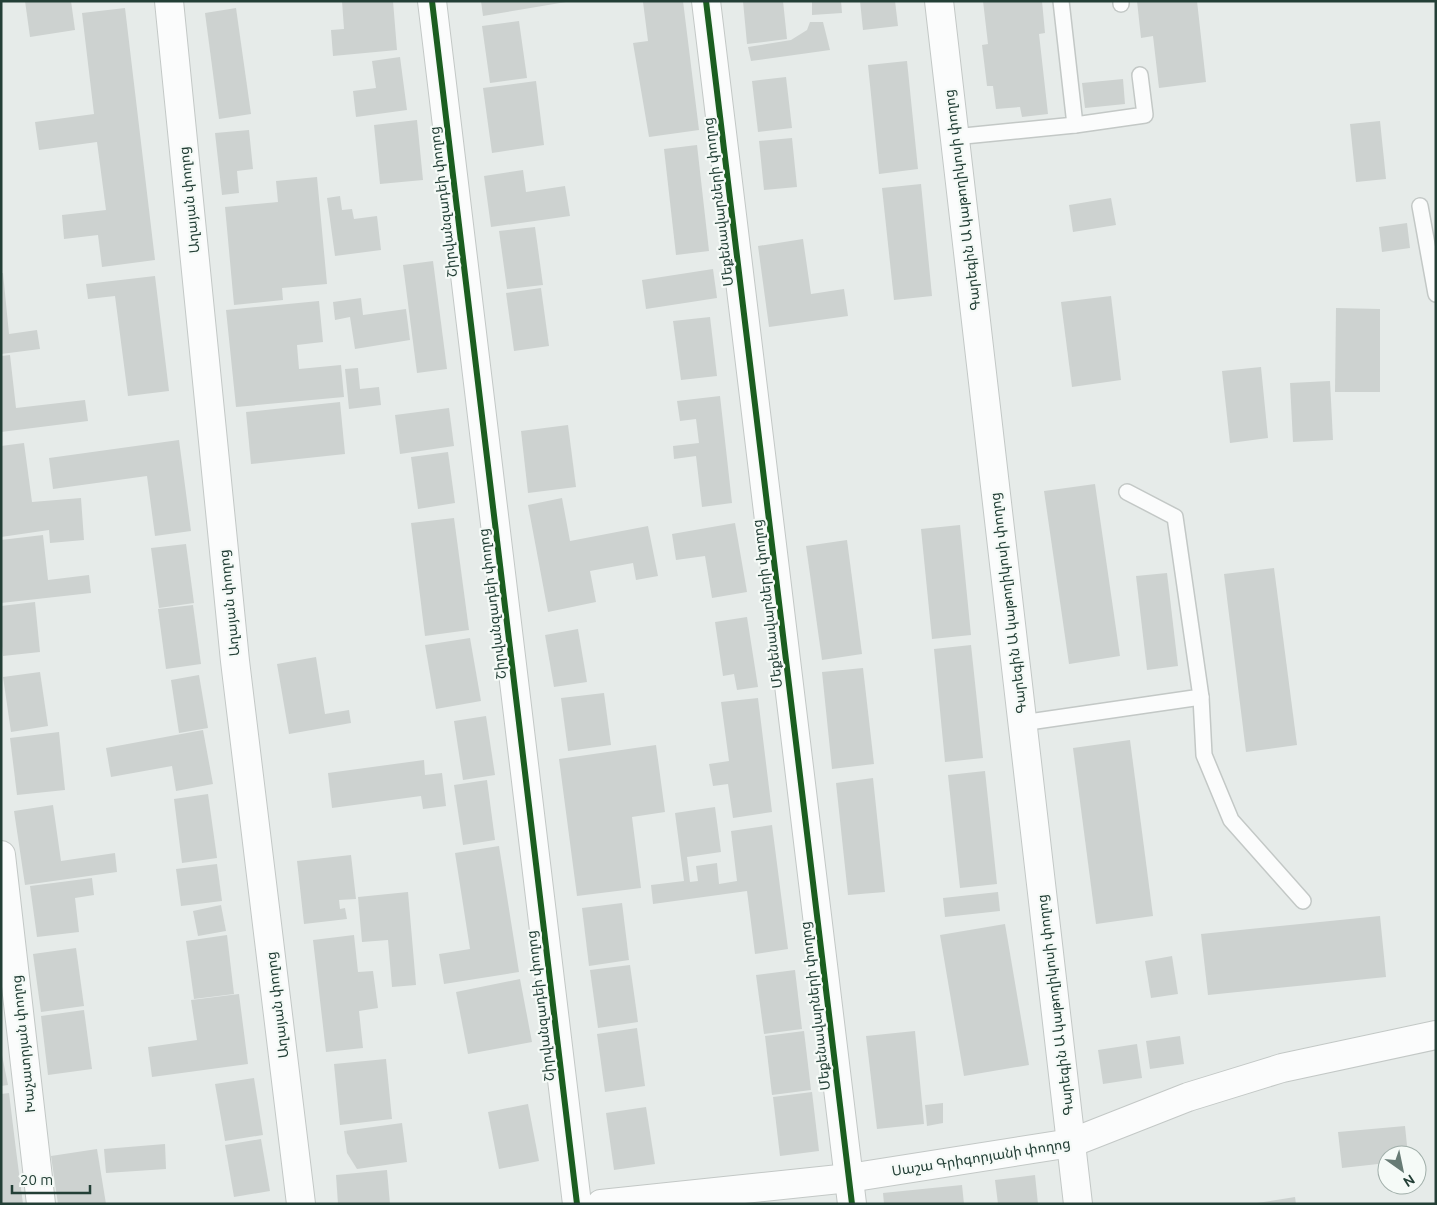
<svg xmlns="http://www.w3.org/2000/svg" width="1437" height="1205" font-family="Ubuntu,'Noto Sans Armenian',sans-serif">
  <rect width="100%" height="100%" fill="#e6ebe9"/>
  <!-- building -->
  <g fill="#cdd2d0">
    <path d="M25,1H71L75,30L30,37Z"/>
    <path d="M342,1H393L397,50L333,56L331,30L344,29Z"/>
    <path d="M481,1H566V2L483,16Z"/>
    <path d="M683,1L699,130L649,137L633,43L648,41L643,2Z"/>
    <path d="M743,1H783L787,39L747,44Z"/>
    <path d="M812,1H841L842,13L812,15Z"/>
    <path d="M860,1H895L898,26L863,30Z"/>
    <path d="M983,1H1042L1045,33L1039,34L1048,114L1022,117L1020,107L996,109L993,86H987L982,45L988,44Z"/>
    <path d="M1137,1H1197L1206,82L1159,88L1153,36L1141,38Z"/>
    <path d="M125,8L155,260L102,267L98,235L64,239L62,215L106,210L97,142L39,150L35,122L94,114L82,13Z"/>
    <path d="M236,8L251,114L219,119L205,13Z"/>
    <path d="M519,21L527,78L490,83L482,26Z"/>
    <path d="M810,22H823L830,50L751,61L748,47L791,40L807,30Z"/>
    <path d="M400,57L407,110L356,117L353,91L376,88L372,61Z"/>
    <path d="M907,61L918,169L879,174L868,65Z"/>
    <path d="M786,77L792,128L758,132L752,81Z"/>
    <path d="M1123,79L1125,104L1085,108L1082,83Z"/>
    <path d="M536,81L544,145L492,153L483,88Z"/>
    <path d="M417,120L423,180L380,184L374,125Z"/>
    <path d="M1380,121L1386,179L1356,182L1350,124Z"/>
    <path d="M249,130L253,169L237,171L239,193L222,195L215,133Z"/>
    <path d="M792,138L797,187L764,190L759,141Z"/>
    <path d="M697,145L709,251L676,255L664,149Z"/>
    <path d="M523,170L526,192L565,186L570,216L491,227L484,176Z"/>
    <path d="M317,177L327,284L282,288L283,300L234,305L225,207L278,202L276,181Z"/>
    <path d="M921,184L932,296L894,300L882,188Z"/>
    <path d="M340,196L342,210L352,209L354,219L377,216L381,250L335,256L327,198Z"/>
    <path d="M1111,198L1116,225L1073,232L1069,205Z"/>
    <path d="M1407,223L1410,248L1382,252L1379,227Z"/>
    <path d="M535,227L543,285L507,289L499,231Z"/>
    <path d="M803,239L811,294L844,289L848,316L769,327L758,246Z"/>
    <path d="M433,261L447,369L417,373L403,265Z"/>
    <path d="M713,269L717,298L646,309L642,280Z"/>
    <path d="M1,273H3L9,334L37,330L40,349L1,354Z"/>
    <path d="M155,276L169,391L128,396L115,296L88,299L86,284Z"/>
    <path d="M541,288L549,346L514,351L506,293Z"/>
    <path d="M1111,296L1121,380L1072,387L1061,302Z"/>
    <path d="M361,298L363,315L406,309L410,340L355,349L350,317L335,320L333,302Z"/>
    <path d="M319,301L323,342L297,345L299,369L341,365L344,397L236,407L226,310Z"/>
    <path d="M1336,308L1380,309V392H1335Z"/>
    <path d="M710,317L717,376L681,380L673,321Z"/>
    <path d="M10,355L16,408L85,400L88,421L1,432V356Z"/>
    <path d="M1261,367L1268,438L1230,443L1222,371Z"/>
    <path d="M358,368L360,389L379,387L381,405L349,409L345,369Z"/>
    <path d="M1330,381L1333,440L1293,442L1290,383Z"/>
    <path d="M720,396L732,503L702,507L696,456L674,459L673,446L699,443L696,419L680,421L677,401Z"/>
    <path d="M340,402L345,454L251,464L246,412Z"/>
    <path d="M449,408L454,446L400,454L395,415Z"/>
    <path d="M568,425L576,487L528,493L521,431Z"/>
    <path d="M179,440L191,531L155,536L147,476L53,489L49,458Z"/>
    <path d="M24,443L32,502L81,498L84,540L50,543L49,530L1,537V446Z"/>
    <path d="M448,452L455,503L418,509L411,457Z"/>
    <path d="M1095,484L1120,656L1069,664L1044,491Z"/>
    <path d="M562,498L570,541L648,526L658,576L636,580L633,563L590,571L596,602L548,612L528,505Z"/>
    <path d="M454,518L469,630L425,636L411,523Z"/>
    <path d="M735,523L747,592L712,598L705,556L676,560L672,534Z"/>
    <path d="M960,525L971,635L932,639L921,529Z"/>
    <path d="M43,535L48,580L89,575L91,593L1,603V540Z"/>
    <path d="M847,540L862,654L822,660L806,546Z"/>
    <path d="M186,544L194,603L159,608L151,548Z"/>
    <path d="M1274,568L1297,745L1246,752L1224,574Z"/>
    <path d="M1167,573L1178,666L1147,670L1136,576Z"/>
    <path d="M35,602L40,652L3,656L1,636V606Z"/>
    <path d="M193,605L201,664L166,669L158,609Z"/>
    <path d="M747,617L758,687L737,690L734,674L723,676L715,622Z"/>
    <path d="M578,629L587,682L554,687L545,635Z"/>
    <path d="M470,638L481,701L436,709L425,645Z"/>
    <path d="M971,645L983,758L945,762L934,649Z"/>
    <path d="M316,657L325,714L349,710L351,723L289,734L277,664Z"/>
    <path d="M863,668L874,764L832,769L822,672Z"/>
    <path d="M40,672L48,726L11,732L3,677Z"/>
    <path d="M199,675L208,728L179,733L171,680Z"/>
    <path d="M604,693L611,745L568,751L561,698Z"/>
    <path d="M758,698L772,812L733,818L728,784L713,786L709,764L729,761L721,702Z"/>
    <path d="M486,716L495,775L463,780L454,721Z"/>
    <path d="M203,730L213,784L176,791L172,766L111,777L106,748Z"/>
    <path d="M59,732L65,790L17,795L10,738Z"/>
    <path d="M1130,740L1153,916L1096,924L1073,748Z"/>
    <path d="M656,745L665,812L632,817L641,888L577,896L559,759Z"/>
    <path d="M424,760L425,775L442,773L446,806L423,809L421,796L332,808L328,773Z"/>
    <path d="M985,771L997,884L960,888L948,775Z"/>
    <path d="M873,778L885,892L848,895L836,783Z"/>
    <path d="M487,780L495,840L463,845L454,785Z"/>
    <path d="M208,794L217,858L182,863L174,799Z"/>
    <path d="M53,805L61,861L115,853L117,872L25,885L14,811Z"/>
    <path d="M715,807L721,852L687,857L690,882L698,881L696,866L717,863L719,884L737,881L731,831L772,825L788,949L755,954L747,891L653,904L651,885L684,881L675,813Z"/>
    <path d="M499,846L519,972L444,984L439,954L470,949L455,853Z"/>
    <path d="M351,855L356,899L339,900L340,909L345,908L347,919L304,924L297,861Z"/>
    <path d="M217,864L222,901L181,906L176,869Z"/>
    <path d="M92,878L94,895L75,898L79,932L37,937L30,886Z"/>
    <path d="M408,892L416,985L392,987L388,940L362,942L358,897Z"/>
    <path d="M998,892L1000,911L945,917L943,898Z"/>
    <path d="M622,903L629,960L589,966L582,908Z"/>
    <path d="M221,905L226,931L198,936L193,911Z"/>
    <path d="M1380,916L1386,977L1208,995L1201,934Z"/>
    <path d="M1005,924L1029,1065L964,1076L940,935Z"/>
    <path d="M227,935L234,994L194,999L186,941Z"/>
    <path d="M354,935L358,972L373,971L378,1008L359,1011L363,1048L326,1052L313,940Z"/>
    <path d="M76,948L84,1006L41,1012L33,954Z"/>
    <path d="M1172,956L1178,994L1151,998L1145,961Z"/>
    <path d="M630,965L638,1022L598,1028L590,970Z"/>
    <path d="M795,970L802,1029L764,1034L756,975Z"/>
    <path d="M520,979L532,1042L468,1054L456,992Z"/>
    <path d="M239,994L248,1064L152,1077L148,1047L197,1040L191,1000Z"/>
    <path d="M84,1010L92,1069L48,1075L41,1016Z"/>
    <path d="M637,1028L645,1086L605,1092L597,1034Z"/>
    <path d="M804,1031L811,1090L772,1095L765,1036Z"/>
    <path d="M915,1031L924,1124L877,1129L866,1036Z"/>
    <path d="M1180,1036L1184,1064L1150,1069L1146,1041Z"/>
    <path d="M1137,1044L1142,1078L1103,1084L1098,1050Z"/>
    <path d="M1,1050L8,1085L1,1086Z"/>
    <path d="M386,1059L392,1119L340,1125L334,1064Z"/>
    <path d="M254,1078L263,1135L225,1141L215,1084Z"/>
    <path d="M812,1092L819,1151L780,1156L773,1097Z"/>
    <path d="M9,1093L16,1150L23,1204H1V1094Z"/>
    <path d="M943,1103V1123L927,1126L925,1105Z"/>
    <path d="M528,1104L539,1161L499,1169L488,1112Z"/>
    <path d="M646,1107L655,1164L614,1170L606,1113Z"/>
    <path d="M402,1123L407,1162L357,1169L347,1153L344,1131Z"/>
    <path d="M1405,1126L1408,1155H1387V1163L1342,1168L1338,1132Z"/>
    <path d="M261,1139L270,1191L234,1197L225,1145Z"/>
    <path d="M165,1144L166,1169L106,1173L104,1149Z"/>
    <path d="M97,1149L106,1204H58L51,1156Z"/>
    <path d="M387,1170L390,1204H338L336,1175Z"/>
    <path d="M1035,1175L1038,1204H998L995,1180Z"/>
    <path d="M962,1185L964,1204H884L883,1193Z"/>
    <path d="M1295,1197L1296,1204H1257V1203Z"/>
  </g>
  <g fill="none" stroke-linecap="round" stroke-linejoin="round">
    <defs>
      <g id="service">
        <path d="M1121,1V4"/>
        <path d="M1075,125L1145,115L1140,75"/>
        <path d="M954,137L1075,125L1061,1"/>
        <path d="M1420,206L1436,294"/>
        <path d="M1201,697L1204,755L1231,820L1303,901"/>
        <path d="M1022,723L1201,697L1175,517L1127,492"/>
      </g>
      <g id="minor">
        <path d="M169,1L235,661L301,1204"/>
        <path d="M432,1L577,1204"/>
        <path d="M706,1L852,1204"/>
        <path d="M1,855L41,1204"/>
        <path d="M601,1204L849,1178L1071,1143L1188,1097L1282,1068L1436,1035"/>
      </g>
      <path id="tertiary" d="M939,1L1078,1204"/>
    </defs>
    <!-- service casing -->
    <use href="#service" stroke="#c3c8c6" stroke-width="18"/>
    <!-- minor casing -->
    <use href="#minor" stroke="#c3c8c6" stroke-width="30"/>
    <!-- tertiary casing -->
    <use href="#tertiary" stroke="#c3c8c6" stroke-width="30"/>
    <!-- service -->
    <use href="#service" stroke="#fbfcfc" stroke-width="15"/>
    <!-- minor -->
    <use href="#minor" stroke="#fbfcfc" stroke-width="28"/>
    <!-- tertiary -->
    <use href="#tertiary" stroke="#fbfcfc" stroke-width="28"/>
    <defs>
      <g id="cycleway">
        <path d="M432,1L577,1204"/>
        <path d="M706,1L852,1204"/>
      </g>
    </defs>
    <!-- cycleway casing -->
    <use href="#cycleway" stroke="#f5faf7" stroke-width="9"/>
    <!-- cycleway -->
    <use href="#cycleway" stroke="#1b5e20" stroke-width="6"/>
  </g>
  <g text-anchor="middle" stroke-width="4.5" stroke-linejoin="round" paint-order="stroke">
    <!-- street labels -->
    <g font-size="14" fill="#233f36" stroke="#f5faf7">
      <text transform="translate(189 200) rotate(-96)" y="5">Աղայան փողոց</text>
      <text transform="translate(962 200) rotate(-97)" y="5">Գարեգին Ա կաթողիկոսի փողոց</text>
      <text transform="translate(443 202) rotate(-97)" y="5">Շիրվանզադեի փողոց</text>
      <text transform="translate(718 202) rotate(-97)" y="5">Մեքենավարների փողոց</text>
      <text transform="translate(229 603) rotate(-96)" y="5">Աղայան փողոց</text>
      <text transform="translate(1008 603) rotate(-97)" y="5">Գարեգին Ա կաթողիկոսի փողոց</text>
      <text transform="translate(492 604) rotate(-97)" y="5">Շիրվանզադեի փողոց</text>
      <text transform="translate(767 604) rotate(-97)" y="5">Մեքենավարների փողոց</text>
      <text transform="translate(277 1005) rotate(-97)" y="5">Աղայան փողոց</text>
      <text transform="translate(1055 1005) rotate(-97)" y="5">Գարեգին Ա կաթողիկոսի փողոց</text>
      <text transform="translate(540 1006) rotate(-97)" y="5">Շիրվանզադեի փողոց</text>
      <text transform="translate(815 1006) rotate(-97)" y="5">Մեքենավարների փողոց</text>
      <text transform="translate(23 1044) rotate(-96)" y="5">Խաչատրյան փողոց</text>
      <text transform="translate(981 1157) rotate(-9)" y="5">Սաշա Գրիգորյանի փողոց</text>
    </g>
  </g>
  <!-- border -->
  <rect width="1437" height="1205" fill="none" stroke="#233f36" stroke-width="5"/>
  <!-- north arrow -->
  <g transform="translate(1402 1170) rotate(147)"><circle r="24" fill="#f5faf7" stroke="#a1afaa"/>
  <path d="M0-4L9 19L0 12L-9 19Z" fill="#677b75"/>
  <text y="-8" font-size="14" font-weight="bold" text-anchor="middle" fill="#233f36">N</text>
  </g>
  <!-- scale -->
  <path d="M12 1185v8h78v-8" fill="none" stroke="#233f36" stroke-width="2.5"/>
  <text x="20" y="1185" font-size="15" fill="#233f36" stroke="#f5faf7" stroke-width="4" paint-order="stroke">20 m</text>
</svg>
